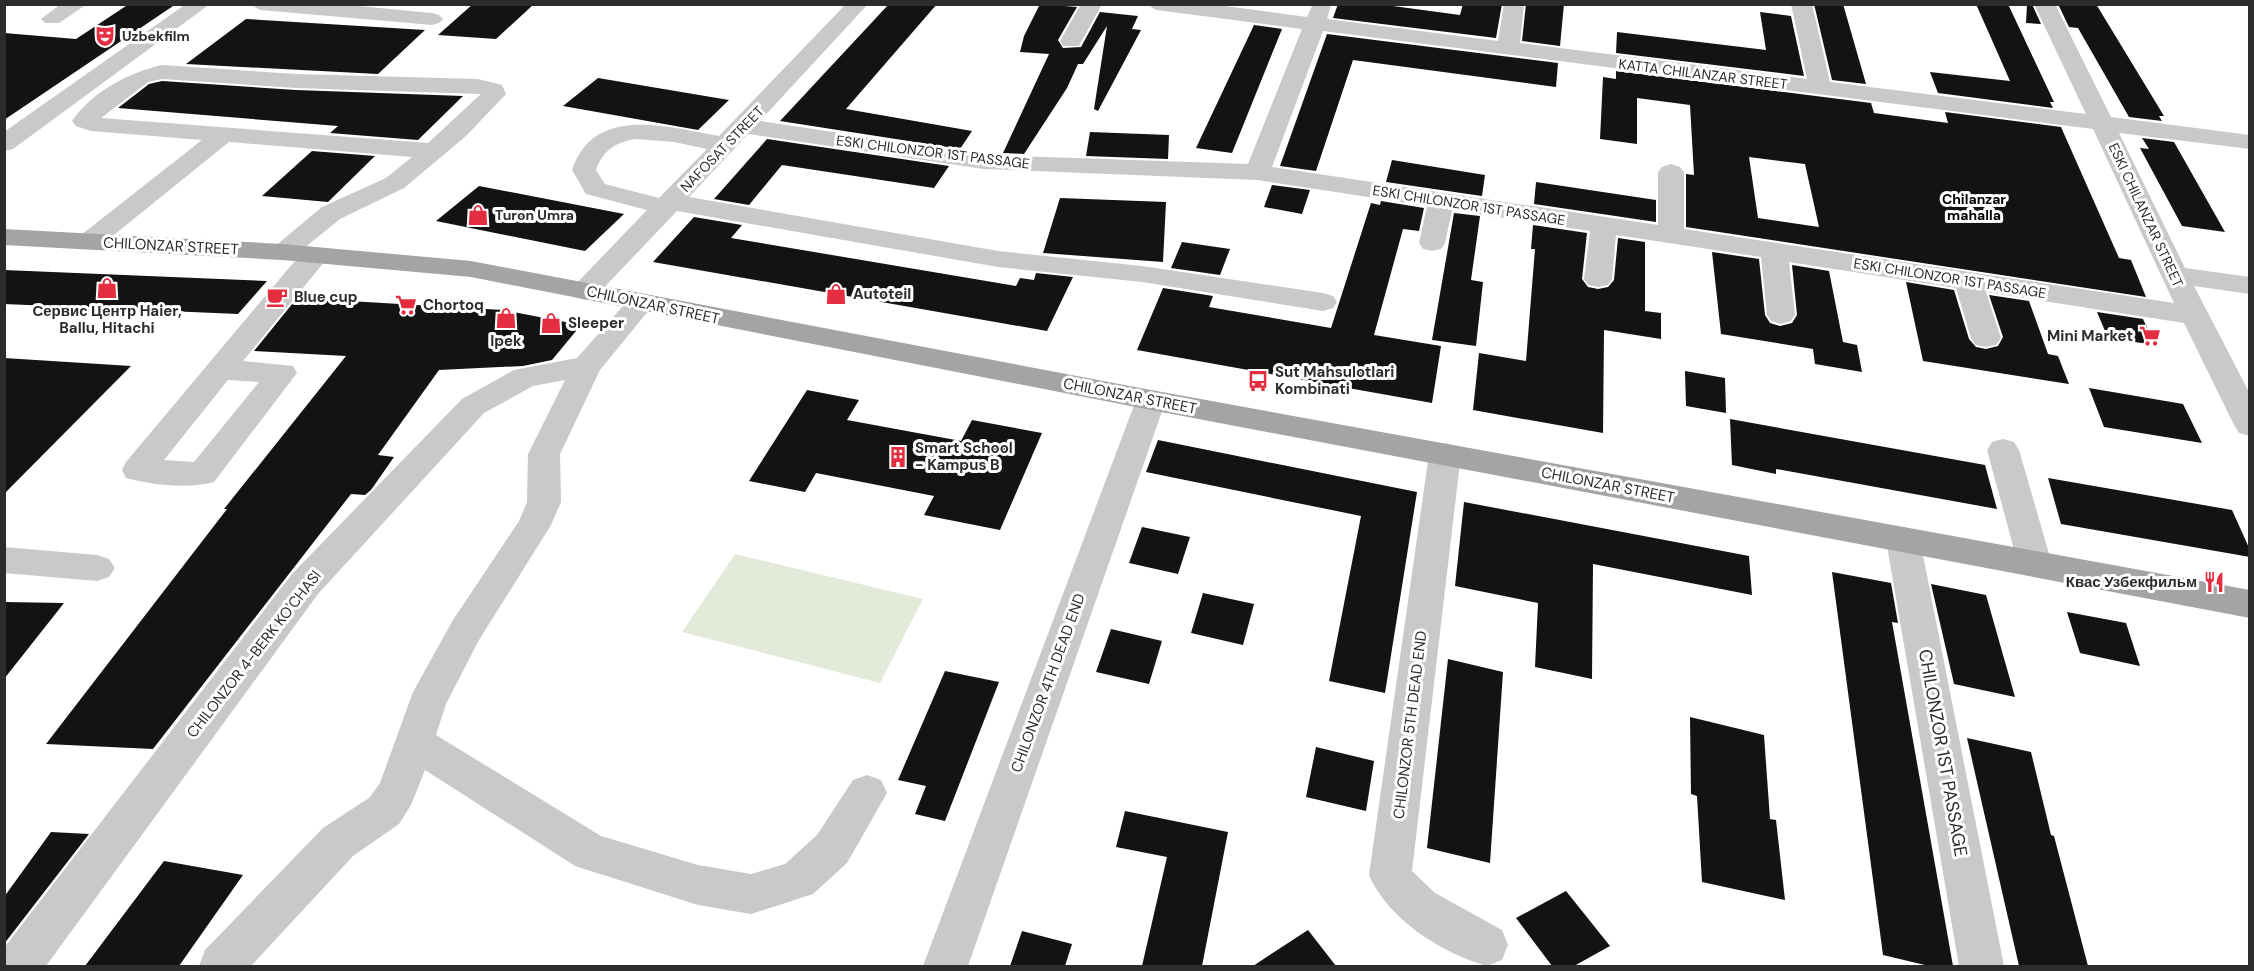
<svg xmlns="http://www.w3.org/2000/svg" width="2254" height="971" font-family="'DM Sans',sans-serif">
  <rect width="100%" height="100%" fill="#fff"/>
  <!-- green -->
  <path fill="#e3ead9" d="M735,554L923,599L880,683L682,632Z"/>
  <!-- building -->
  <g fill="#131313" fill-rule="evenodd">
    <path d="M129,4H176L4,120V33L76,39Z"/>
    <path d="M473,4H534L496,39L438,35Z"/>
    <path d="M889,4H937L846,109L972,131L960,149L780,121Z"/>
    <path d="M1040,4L1077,7L1058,40L1063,48L1081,47L1100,12L1138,16L1132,29L1141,30L1098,111L1094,109L1107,26L1083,64H1078L1067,88L1024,154L1003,153L1049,54L1020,52L1024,36Z"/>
    <path d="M1338,4H1378L1460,15L1463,4H1502L1496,38L1333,18Z"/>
    <path d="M1526,4H1564L1560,46L1522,41Z"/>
    <path d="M1814,4H1843L1866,84L1832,80Z"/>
    <path d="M1976,4H2008L2054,102H2050L2053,108L1938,93L1930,72L2010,81Z"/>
    <path d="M2027,4H2032L2041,24L2026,23Z"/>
    <path d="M2058,4H2096L2164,116H2159L2162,121L2129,117L2078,28L2069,27Z"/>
    <path d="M1760,12L1791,16L1804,76L1616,53L1617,32L1766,50Z"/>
    <path d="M246,19L425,30L378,74L186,64Z"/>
    <path d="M1254,25L1282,29L1232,153L1196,148Z"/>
    <path d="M1327,34L1558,63L1556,87L1353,60L1316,171L1280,166Z"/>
    <path d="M1616,71L1871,103L1874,113L1948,123L1945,112L2061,127L2119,258L2131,260L2146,297L1686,227V174L1694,175L1690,105L1637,98V144L1600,139L1603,77L1616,79ZM1749,157L1805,164L1819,227L1758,218Z"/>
    <path d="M598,78L729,100L698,130L563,106Z"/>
    <path d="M162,81L296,90L463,96L418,140L330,133L338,126L118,108L149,84Z"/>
    <path d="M1090,132L1169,135L1168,159L1086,156Z"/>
    <path d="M2142,138L2174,142L2225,232L2182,226L2140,148L2149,149Z"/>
    <path d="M767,139L949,166L934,188L782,165L749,205L714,199Z"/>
    <path d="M312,151L375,156L328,202L262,196Z"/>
    <path d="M1392,160L1485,175L1482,196L1386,182Z"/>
    <path d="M1536,182L1656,200V222L1534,204Z"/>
    <path d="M1272,185L1310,190L1302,214L1264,207Z"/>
    <path d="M479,186L624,214L585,251L436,221Z"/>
    <path d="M1060,198L1166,202L1163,262L1043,253Z"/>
    <path d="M1381,201L1424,208L1419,231L1403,229L1374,335L1441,346L1432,403L1137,350L1163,288L1213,296L1209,307L1331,328L1371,203L1380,205Z"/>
    <path d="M1454,213L1480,216L1471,280L1483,282L1476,346L1432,340Z"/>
    <path d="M694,217L742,225L731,238L1016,286L1020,278L1034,280L1036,273L1073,277L1047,331L653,262Z"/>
    <path d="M1533,225L1587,233L1582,279L1588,287L1598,289L1608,287L1614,280L1618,238L1645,242V311L1661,313V339L1604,330L1603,433L1473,410L1479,353L1526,361L1535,249H1531Z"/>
    <path d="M1182,242L1230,249L1220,275L1171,268Z"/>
    <path d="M1712,252L1759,259L1765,315L1770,323L1780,326L1792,323L1797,315L1792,265L1829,271L1843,342L1857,345L1862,372L1815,364L1813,349L1721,334Z"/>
    <path d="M4,270L267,281L238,314L4,304Z"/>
    <path d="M1906,282L1954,290L1969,339L1976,347L1986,349L1998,346L2003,337L1989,295L2029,301L2048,354L2058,356L2069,384L1923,361Z"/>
    <path d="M297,298L503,310L581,325L552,360L523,366L439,370L378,455L394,457L371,490L365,495L351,494L153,749L46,744L227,509H224L346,356L254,351Z"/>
    <path d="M2097,312L2143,319L2155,345L2108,338Z"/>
    <path d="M4,358L131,366L4,494Z"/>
    <path d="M1685,371L1725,378L1726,413L1686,406Z"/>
    <path d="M2089,388L2183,404L2202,443L2104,427Z"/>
    <path d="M807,390L859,400L847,420L961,441L972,420L1042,433L1000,530L924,515L934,496L816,473L805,492L749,481Z"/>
    <path d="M1730,419L1985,465L1997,509L1776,469V474L1732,465Z"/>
    <path d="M1158,440L1417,492L1385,693L1329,681L1361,516L1146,472Z"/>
    <path d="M2048,478L2232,510L2250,550V557L2061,524Z"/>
    <path d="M1464,502L1749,556L1752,595L1593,564L1592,679L1535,667L1538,603L1455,586Z"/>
    <path d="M1142,527L1190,537L1178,574L1129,563Z"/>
    <path d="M1832,572L1891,583L1898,623L1892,622L1953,966H1929L1883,955Z"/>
    <path d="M1931,584L1986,595L2015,697L1954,684Z"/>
    <path d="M1203,593L1254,604L1243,645L1191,633Z"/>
    <path d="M4,602L64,603L4,679Z"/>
    <path d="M2067,612L2126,623L2140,666L2080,653Z"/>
    <path d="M1111,629L1162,641L1149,684L1096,672Z"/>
    <path d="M1448,659L1503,672L1490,863L1427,848Z"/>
    <path d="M945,671L999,682L945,821L915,814L926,786L898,780Z"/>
    <path d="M1690,717L1764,735L1770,819L1776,820L1785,900L1702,882L1697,796L1691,794Z"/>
    <path d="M1967,738L2031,752L2051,835L2054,836L2088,966H2019Z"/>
    <path d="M1316,747L1374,761L1366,811L1306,797Z"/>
    <path d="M1125,811L1228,832L1202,966H1142L1167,857L1116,847Z"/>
    <path d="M51,832L89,834L4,944V897Z"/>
    <path d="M164,861L243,875L179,966H85Z"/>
    <path d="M1566,891L1610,946L1574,966H1552L1516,918Z"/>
    <path d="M1308,930L1336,966H1253Z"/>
    <path d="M1022,931L1072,944L1065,966H1010Z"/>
  </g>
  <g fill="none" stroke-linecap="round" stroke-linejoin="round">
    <!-- minor -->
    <g fill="#c9c9c9" fill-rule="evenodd">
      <path d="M61,4H87L59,23H45L41,19Z"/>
      <path d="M186,4H210L13,149L4,151V132Z"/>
      <path d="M250,4H338L432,13L439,15L443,19L439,23L432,25L260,10Z"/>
      <path d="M846,4H868L760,121L984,155L1248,164L1302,29L1156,10L1146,4H1210L1307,17L1313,4H1331L1327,19L1498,41L1504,4H1524L1520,43L1807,79L1791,4H1812L1830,82L2086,114L2034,4H2055L2111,117L2250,135V149L2119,133L2185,268L2250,277V294L2194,286L2250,394V436L2239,433L2234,425L2184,323L1986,292L2001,338L1996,345L1986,347L1976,345L1971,338L1956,288L1789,262L1795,315L1791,321L1781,324L1771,321L1767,315L1761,257L1616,235L1612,279L1608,285L1598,287L1588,285L1584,279L1590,231L1452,210L1445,243L1441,249L1432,251L1423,249L1419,243L1427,206L1257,180L984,169L748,134L689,197L998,251L1142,266L1323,293L1333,296L1337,302L1333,308L1323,311L1142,282L998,267L677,211L595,297L585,300L575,297L571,291L575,285L647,210L586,194L572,170C594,104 668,127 719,136ZM1323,31L2093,129L2174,303L1684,229V172L1680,167L1671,164L1662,167L1658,172V225L1272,167ZM636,139L674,142L707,149L659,198L605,184L596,170C603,150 616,142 636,139Z"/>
      <path d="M1081,4H1102L1079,46H1063L1060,41Z"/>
      <path d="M162,65L296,74L478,79L502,85L506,94L466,136L404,188L340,219L292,258L282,260L272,258L268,252L322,207L386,178L412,157L229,142L99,247L90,249L81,247L77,241L81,235L202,140L91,131L76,126L72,121C93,91 128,73 162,65ZM162,79L296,88L481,94L428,143L101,118L148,82Z"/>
      <path d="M316,247L326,249L330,255L243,361L293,366L297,373L214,482C189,489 151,485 126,478L122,470L126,462L288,269L306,249ZM228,380L259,382L194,462L164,460Z"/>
      <path d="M640,295L650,298L654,304L600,370L560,454L561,502L551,525L479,640L446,704L436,735L601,836L698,865L751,874L785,864L817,835L853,780L867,775L881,780L887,793L847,863L813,894L751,914L698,905L575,866L425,770L411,805L399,824L353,856L251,966H199L205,950L323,828L369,798L380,783L413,692L453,620L519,521L527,502L528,454L565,380L533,386L484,413L318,594L46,966H4V948L292,574L462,399L514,370L577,358L630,298Z"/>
      <path d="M1151,390L1162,393L1166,400L968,966H923L1136,400L1140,393Z"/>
      <path d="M2003,439L2014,442L2019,450L2052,564L2047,573L2035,577L2023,573L2018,564L1987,450L1992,442Z"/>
      <path d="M1445,443L1456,446L1461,454L1412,871L1435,893L1502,930L1508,945L1502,960L1487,966C1441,953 1388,919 1369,875L1429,454L1434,446Z"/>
      <path d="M1903,527L1915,531L1920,540L2004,966H1959L1886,540L1891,531Z"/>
      <path d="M4,547L97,555L109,559L115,568L109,577L97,581L4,573Z"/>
    </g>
    <!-- major -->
    <path fill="#a4a4a4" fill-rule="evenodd" d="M4,229L282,244L471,261L1151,390L2250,590V618L1151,410L471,277L282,260L4,245Z"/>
  </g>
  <!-- icons -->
  <defs>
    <symbol id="theatre-bare" viewBox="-9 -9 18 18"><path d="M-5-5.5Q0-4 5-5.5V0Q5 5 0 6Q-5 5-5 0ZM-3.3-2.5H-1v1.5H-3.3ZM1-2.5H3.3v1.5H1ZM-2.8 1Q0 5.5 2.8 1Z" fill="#e52d40" stroke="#fff" stroke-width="2.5" paint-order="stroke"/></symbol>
    <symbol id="shop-bare" viewBox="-9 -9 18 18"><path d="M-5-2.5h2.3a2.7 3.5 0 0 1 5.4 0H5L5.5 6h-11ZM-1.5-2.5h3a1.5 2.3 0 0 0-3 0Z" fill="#e52d40" stroke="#fff" stroke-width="2.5" paint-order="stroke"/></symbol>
    <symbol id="cafe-bare" viewBox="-9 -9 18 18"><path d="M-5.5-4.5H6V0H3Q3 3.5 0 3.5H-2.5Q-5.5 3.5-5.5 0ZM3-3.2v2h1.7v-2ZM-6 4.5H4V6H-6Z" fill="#e52d40" stroke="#fff" stroke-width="2.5" paint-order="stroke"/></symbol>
    <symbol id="supermarket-bare" viewBox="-9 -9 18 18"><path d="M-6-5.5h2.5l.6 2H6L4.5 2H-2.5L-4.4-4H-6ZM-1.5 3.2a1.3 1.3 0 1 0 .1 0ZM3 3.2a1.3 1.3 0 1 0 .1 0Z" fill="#e52d40" stroke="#fff" stroke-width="2.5" paint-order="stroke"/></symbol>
    <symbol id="bus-bare" viewBox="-9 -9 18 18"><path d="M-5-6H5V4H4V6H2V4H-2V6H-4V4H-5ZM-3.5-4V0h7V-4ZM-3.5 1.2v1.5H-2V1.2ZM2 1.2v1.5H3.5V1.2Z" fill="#e52d40" stroke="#fff" stroke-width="2.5" paint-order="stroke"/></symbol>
    <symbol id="building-bare" viewBox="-9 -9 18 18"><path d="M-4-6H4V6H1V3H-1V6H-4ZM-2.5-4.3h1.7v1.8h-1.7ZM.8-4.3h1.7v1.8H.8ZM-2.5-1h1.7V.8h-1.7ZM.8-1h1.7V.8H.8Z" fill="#e52d40" stroke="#fff" stroke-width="2.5" paint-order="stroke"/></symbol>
    <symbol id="restaurant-bare" viewBox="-9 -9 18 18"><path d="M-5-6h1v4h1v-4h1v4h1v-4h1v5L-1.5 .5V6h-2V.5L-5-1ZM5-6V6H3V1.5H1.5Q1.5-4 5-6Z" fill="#e52d40" stroke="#fff" stroke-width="2.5" paint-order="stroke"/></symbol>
  </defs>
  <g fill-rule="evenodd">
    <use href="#theatre-bare" x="90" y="21" width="30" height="30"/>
    <use href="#shop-bare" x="463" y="200" width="30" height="30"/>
    <use href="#shop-bare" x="92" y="273" width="30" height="30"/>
    <use href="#shop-bare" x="821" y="279" width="30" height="30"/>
    <use href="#cafe-bare" x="262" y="282" width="30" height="30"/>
    <use href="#supermarket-bare" x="391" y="290" width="30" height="30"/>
    <use href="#shop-bare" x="491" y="303" width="30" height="30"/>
    <use href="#shop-bare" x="536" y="308" width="30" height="30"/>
    <use href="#supermarket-bare" x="2135" y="321" width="30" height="30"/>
    <use href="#bus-bare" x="1243" y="366" width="30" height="30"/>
    <use href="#building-bare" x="883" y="442" width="30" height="30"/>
    <use href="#restaurant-bare" x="2199" y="567" width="30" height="30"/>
  </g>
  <g text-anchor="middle" stroke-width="6" stroke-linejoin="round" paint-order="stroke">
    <!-- far-poi labels -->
    <g font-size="14" font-weight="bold" fill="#2c2c2c" stroke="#fff" text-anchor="start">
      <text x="122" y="41">Uzbekfilm</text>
      <text x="495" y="220">Turon Umra</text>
    </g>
    <!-- far-street labels -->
    <g font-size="14" fill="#2c2c2c" stroke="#fff">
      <text transform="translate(1703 74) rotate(7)" y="5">KATTA CHILANZAR STREET</text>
      <text transform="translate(722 149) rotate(-46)" y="5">NAFOSAT STREET</text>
      <text transform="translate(933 152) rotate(7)" y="5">ESKI CHILONZOR 1ST PASSAGE</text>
      <text transform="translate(1469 205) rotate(9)" y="5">ESKI CHILONZOR 1ST PASSAGE</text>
      <text transform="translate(2146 215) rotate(65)" y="5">ESKI CHILANZAR STREET</text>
      <text transform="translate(1950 278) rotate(9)" y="5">ESKI CHILONZOR 1ST PASSAGE</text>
    </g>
    <!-- far-neighbourhood labels -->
    <g font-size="14" font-weight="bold" fill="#000" stroke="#fff">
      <text x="1974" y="204">Chilanzar<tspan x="1974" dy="16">mahalla</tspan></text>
    </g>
    <!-- street labels -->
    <g font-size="15" fill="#2c2c2c" stroke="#fff">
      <text transform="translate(171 246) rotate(3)" y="5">CHILONZAR STREET</text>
      <text transform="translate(653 305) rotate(12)" y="5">CHILONZAR STREET</text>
      <text transform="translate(1130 396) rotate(11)" y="5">CHILONZAR STREET</text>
      <text transform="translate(1608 485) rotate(11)" y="5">CHILONZAR STREET</text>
      <text transform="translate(254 654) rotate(-52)" y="5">CHILONZOR 4-BERK KO'CHASI</text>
      <text transform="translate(1048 683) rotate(-70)" y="5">CHILONZOR 4TH DEAD END</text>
      <text transform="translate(1410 725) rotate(-83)" y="5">CHILONZOR 5TH DEAD END</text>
    </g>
    <!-- poi labels -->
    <g font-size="15" font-weight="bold" fill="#2c2c2c" stroke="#fff" text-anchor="start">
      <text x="853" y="299">Autoteil</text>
      <text x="294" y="302">Blue cup</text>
      <text x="423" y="310">Chortoq</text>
      <text x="107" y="316" text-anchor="middle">Сервис Центр Haier,<tspan x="107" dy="17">Ballu, Hitachi</tspan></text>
      <text x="568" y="328">Sleeper</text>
      <text x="2133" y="341" text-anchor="end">Mini Market</text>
      <text x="506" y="346" text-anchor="middle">Ipek</text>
      <text x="1275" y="377">Sut Mahsulotlari<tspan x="1275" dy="17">Kombinati</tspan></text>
      <text x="915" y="453">Smart School<tspan x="915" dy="17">- Kampus B</tspan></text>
      <text x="2197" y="587" text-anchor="end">Квас Узбекфильм</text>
    </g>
    <!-- near-street labels -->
    <g font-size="18" fill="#2c2c2c" stroke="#fff">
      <text transform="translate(1943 753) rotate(80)" y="6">CHILONZOR 1ST PASSAGE</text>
    </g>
  </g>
  <!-- border -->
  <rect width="2254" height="971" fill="none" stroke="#2c2c2c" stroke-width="12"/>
</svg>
